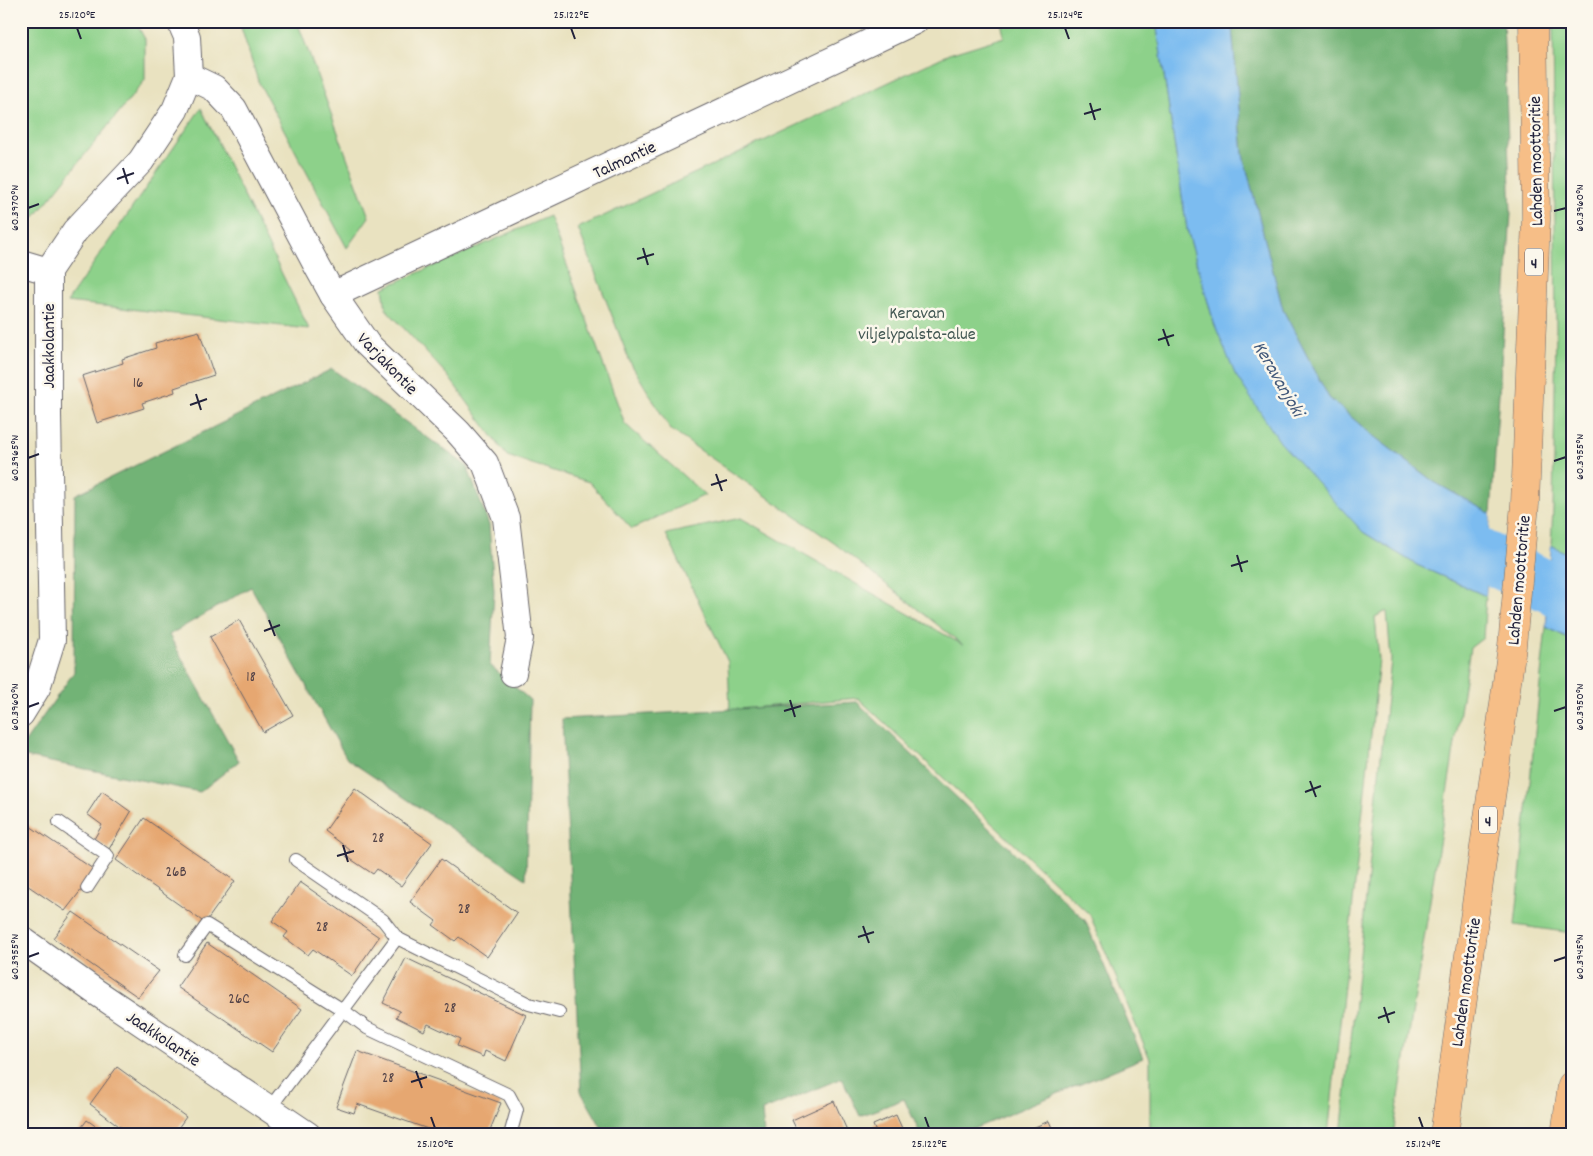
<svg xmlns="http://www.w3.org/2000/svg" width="1593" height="1156" font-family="Dekko,sans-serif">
  <rect width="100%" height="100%" fill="#fbf7ec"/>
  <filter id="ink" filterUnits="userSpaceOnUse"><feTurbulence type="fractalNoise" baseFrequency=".02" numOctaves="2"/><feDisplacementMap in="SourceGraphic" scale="10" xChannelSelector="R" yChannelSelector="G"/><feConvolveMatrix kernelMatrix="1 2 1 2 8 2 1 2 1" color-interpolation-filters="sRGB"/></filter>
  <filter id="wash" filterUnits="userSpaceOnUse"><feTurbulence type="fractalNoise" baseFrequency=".0096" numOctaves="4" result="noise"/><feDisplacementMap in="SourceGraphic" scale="20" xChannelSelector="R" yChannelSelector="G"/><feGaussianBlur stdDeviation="1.12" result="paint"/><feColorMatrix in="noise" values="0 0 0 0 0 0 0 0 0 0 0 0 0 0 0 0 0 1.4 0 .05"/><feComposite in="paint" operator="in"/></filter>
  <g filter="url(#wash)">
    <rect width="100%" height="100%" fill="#e9e2c0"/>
    <!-- green -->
    <g fill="#8dd18a" stroke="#587a62">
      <path d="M21,21H135L145,39V80L33,219L21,204Z"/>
      <path d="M239,21H297L369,217L347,248L258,81Z"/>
      <path d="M1001,21H1156L1187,229L1214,323L1363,532L1417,565L1486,596L1483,638L1470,648L1393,1135H1341L1391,660L1387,611L1375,617L1379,660L1328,1135H1150V1059L1090,915L858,698L730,710L728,662L666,534L741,518L963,645L834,543L671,430L630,362L578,228L949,54L1004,37Z"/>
      <path d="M1553,21H1572V556L1551,545L1553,509L1556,329Z"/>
      <path d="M201,108L309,329L67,302Z"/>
      <path d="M549,216L625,424L705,495L632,529L589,482L507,456L448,376L386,309L383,288Z"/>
      <path d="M1546,627L1572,640V933L1515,925Z"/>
    </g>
    <!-- forest -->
    <g fill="#72b376" stroke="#4a6a58">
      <path d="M1229,21H1503L1511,213L1491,514L1434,482L1372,435L1329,398L1283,310L1243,155L1232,28Z"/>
      <path d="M332,369L467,466L489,525L494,591L490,665L530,700L526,879L347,759L251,587L169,635L239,761L200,792L21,756V748L74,672L75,495Z"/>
      <path d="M857,702L1085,920L1143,1058L959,1135H921L904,1099L860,1116L842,1078L762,1111L764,1135H606L581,1092L562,719Z"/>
    </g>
    <!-- water -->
    <g fill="#7bbcf0" stroke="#4e6f96">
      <path d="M1156,21H1229L1232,28L1243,155L1283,310L1329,398L1372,435L1434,482L1491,514L1486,596L1417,565L1363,532L1280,442L1235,374L1214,323L1187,229Z"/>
      <path d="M1551,545L1572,556V640L1546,627Z"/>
    </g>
    <!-- pier -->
    <g fill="#e9e2c0">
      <path d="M1491,511L1493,514L1488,596L1486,599Z"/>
      <path d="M1551,543L1545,630L1543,627L1548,545Z"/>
    </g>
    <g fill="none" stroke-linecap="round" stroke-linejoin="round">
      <!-- river -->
      <path stroke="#7bbcf0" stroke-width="51" d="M1426,523L1482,555L1572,598"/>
    </g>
    <g id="blocks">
      <!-- building -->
      <g fill="#e6a771">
        <path d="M199,331L214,375L174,388L175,392L142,403L144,408L97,423L82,376L123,363L122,359L156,348L155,343Z"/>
        <path d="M239,620L293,715L263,732L210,637Z"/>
        <path d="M355,788L432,843L401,886L377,869L373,874L346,856L350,850L325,831Z"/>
        <path d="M102,791L131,812L109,849L94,839L102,825L87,814Z"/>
        <path d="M144,818L235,881L205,923L116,860Z"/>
        <path d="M21,820L96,871L65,911L21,881Z"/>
        <path d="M441,859L517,913L487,957L459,937L455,941L433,925L436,921L410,902Z"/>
        <path d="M300,882L379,937L352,976L313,949L308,955L284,937L288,932L272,921Z"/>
        <path d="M73,912L159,971L138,997L53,938Z"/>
        <path d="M207,943L302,1009L272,1052L177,987Z"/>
        <path d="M406,958L526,1015L506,1061L485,1051L483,1057L457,1046L460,1039L428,1024L424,1031L396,1017L400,1011L383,1003Z"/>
        <path d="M357,1051L501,1103L488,1135H445L357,1104L354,1113L336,1107Z"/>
        <path d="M117,1067L186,1117L173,1135H131L90,1104Z"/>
        <path d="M834,1101L849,1135H799L792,1120Z"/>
        <path d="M896,1115L905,1135H877L873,1125Z"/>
        <path d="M87,1120L104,1132L102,1135H76Z"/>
        <path d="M1049,1121L1055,1135H1016Z"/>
      </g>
    </g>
  </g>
  <g filter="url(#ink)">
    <use href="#blocks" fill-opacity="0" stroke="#68656a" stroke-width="1"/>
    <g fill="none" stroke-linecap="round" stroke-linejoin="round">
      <defs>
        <g id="lane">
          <path d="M59,822L108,856L87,888"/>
          <path d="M296,860L383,920L397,938L529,1004L559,1012"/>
          <path d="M185,955L207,925L343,1010L367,1028L509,1095L517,1110L510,1135"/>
          <path d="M269,1109L397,938"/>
        </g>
        <g id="street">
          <path d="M189,76L214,88L234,109L318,268L333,295L367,344L458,432L485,463L506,518L520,638L513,673"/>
          <path d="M21,263L48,271"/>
          <path d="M333,295L915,21"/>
          <path d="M21,714L37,688L52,640L48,415V271L75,231L141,161L175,110L189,76L187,37L180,21"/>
          <path d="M21,939L96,992L308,1135"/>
        </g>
        <g id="highway">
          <path d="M1444,1135L1512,646L1525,504L1536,219L1533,21"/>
          <path d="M1565,1135L1572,1085"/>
        </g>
      </defs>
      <!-- lane casing -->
      <use href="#lane" stroke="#68656a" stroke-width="14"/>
      <!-- street casing -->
      <use href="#street" stroke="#68656a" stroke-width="28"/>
      <!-- highway casing -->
      <use href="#highway" stroke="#68656a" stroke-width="29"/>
      <!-- lane -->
      <use href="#lane" stroke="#fff" stroke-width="12"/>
      <!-- street -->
      <use href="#street" stroke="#fff" stroke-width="26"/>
      <!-- highway -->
      <use href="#highway" stroke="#f6be87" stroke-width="28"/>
    </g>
  </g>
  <!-- ticks -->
  <path fill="none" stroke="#22223b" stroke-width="2" d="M77,28L81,39M571,28L575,39M1065,28L1069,39M1090,103L1095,120M1084,114L1101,109M123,168L128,184M117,179L134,173M28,208L39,204M1554,211L1566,208M643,248L648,265M637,259L654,254M1163,329L1169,346M1158,340L1174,335M196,394L201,410M190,405L207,399M28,458L39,454M1554,461L1566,457M716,474L722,491M711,485L727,480M1237,555L1242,572M1231,566L1248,561M269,620L275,636M264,631L280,625M790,700L795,717M28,707L39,703M784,711L801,706M1554,711L1566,707M1310,781L1316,797M1305,792L1321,786M343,845L348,862M337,856L354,851M863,926L869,943M858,937L874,932M28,957L39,953M1554,961L1566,957M1384,1007L1389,1023M1378,1018L1395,1012M416,1071L422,1088M411,1082L427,1077M431,1117L435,1128M925,1117L929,1128M1419,1117L1423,1128"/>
  <g text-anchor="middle" stroke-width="5" stroke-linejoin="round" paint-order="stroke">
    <!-- number labels -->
    <g font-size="15" fill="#534348">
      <text x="138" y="387">16</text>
      <text x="251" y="681">18</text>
      <text x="378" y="842">28</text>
      <text x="176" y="876">26B</text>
      <text x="464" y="913">28</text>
      <text x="322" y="931">28</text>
      <text x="239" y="1003">26C</text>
      <text x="450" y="1012">28</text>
      <text x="388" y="1082">28</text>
    </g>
    <!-- shield labels -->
    <g fill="#fbf7ec" stroke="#636270" stroke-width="1">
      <rect x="1525" y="248.5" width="18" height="27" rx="4"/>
      <rect x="1479" y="806.5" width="18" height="27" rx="4"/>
    </g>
    <g font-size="16" font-weight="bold" fill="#22223b">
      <text x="1534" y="268">4</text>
      <text x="1488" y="826">4</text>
    </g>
    <!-- street labels -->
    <g font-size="18" fill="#22223b" stroke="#fbf7ec">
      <text transform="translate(624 159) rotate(-25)" y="6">Talmantie</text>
      <text transform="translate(1535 161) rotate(-91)" y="6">Lahden moottoritie</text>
      <text transform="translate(48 346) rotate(-90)" y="6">Jaakkolantie</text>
      <text transform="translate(388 363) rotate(46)" y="6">Varjakontie</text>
      <text transform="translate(1518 580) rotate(-85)" y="6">Lahden moottoritie</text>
      <text transform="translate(1465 982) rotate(-82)" y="6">Lahden moottoritie</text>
      <text transform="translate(164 1038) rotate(34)" y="6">Jaakkolantie</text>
    </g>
    <!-- park labels -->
    <g font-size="18" fill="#425753" stroke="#fbf7ec">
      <text x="917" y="318">Keravan<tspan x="917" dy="21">viljelypalsta-alue</tspan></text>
    </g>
    <!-- water labels -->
    <g font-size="19" font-style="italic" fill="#41587a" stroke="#fbf7ec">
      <text transform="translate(1280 378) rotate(60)" y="7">Keravanjoki</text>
    </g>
  </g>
  <!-- margin -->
  <rect width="1593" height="1156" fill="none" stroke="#fbf7ec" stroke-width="55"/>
  <rect x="28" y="28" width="1538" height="1100" fill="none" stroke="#22223b" stroke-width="2"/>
  <g font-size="12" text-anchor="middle" fill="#22223b">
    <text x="77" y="18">25.120°E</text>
    <text x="571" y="18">25.122°E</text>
    <text x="1065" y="18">25.124°E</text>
    <text transform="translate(1579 208) rotate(-90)" y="4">60.3960°N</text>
    <text transform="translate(14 208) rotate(-90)" y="4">60.3970°N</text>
    <text transform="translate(1579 457) rotate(-90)" y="4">60.3955°N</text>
    <text transform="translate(14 458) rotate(-90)" y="4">60.3965°N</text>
    <text transform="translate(1579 707) rotate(-90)" y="4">60.3950°N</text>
    <text transform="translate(14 707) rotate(-90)" y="4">60.3960°N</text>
    <text transform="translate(1579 957) rotate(-90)" y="4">60.3945°N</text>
    <text transform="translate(14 957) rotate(-90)" y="4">60.3955°N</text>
    <text x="435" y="1147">25.120°E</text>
    <text x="929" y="1147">25.122°E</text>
    <text x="1423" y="1147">25.124°E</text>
  </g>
</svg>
